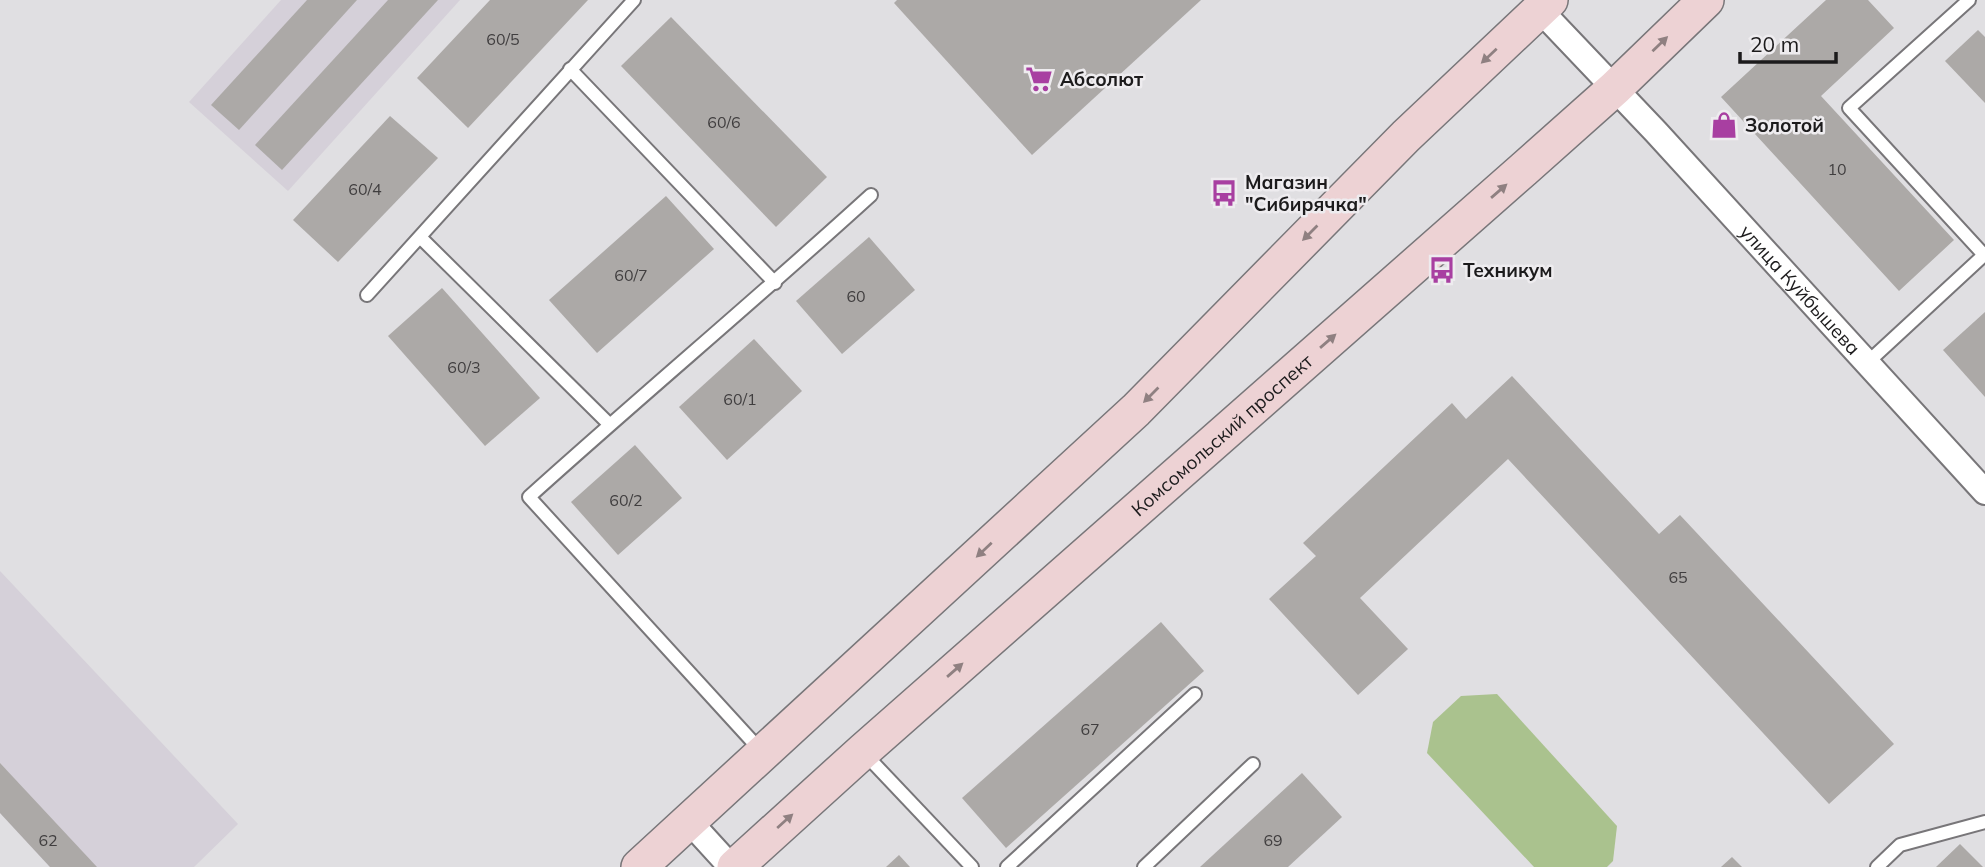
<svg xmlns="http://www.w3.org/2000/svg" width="1985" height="867" font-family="Mulish,sans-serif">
  <rect width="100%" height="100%" fill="#e0dfe2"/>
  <!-- built -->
  <g fill="#d5d0d9">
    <path d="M281,0H460L288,191L189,102Z"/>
    <path d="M0,571L238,824L194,867H50L0,813Z"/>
  </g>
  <!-- green -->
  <path fill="#aac28e" d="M1497,694L1617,826L1613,861L1607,867H1534L1427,753L1433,722L1461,696Z"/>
  <!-- building -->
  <g fill="#aca9a7">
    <path d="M307,0H357L239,130L211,105Z"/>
    <path d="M388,0H438L282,170L255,145Z"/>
    <path d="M490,0H588L468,128L417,78Z"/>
    <path d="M897,0H1201L1032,155L894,3Z"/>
    <path d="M1826,0H1868L1894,28L1821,96L1954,240L1899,291L1721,97Z"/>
    <path d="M671,17L827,177L776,227L621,66Z"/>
    <path d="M1978,30L1985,37V103L1945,61Z"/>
    <path d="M390,116L438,158L338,262L293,220Z"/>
    <path d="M666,196L714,249L597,353L549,300Z"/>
    <path d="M869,237L915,290L842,354L796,301Z"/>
    <path d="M442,288L540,398L485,446L388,336Z"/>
    <path d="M1985,312V397L1943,350Z"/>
    <path d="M754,339L802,391L727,460L679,407Z"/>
    <path d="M1512,376L1659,534L1680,515L1894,744L1829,804L1508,459L1360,598L1408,649L1358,695L1269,599L1316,556L1303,543L1452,403L1466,419Z"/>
    <path d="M635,445L682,498L618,555L571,502Z"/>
    <path d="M1161,622L1204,671L1006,848L962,798Z"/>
    <path d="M0,763L97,867H50L0,813Z"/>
    <path d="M1302,773L1342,817L1288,867H1200Z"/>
    <path d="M1960,844L1983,867H1936Z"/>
    <path d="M899,855L910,867H886Z"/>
    <path d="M1732,857L1742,867H1721Z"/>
  </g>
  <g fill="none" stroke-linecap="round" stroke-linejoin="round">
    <defs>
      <g id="service">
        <path d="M1969,0L1849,108L1985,256"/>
        <path d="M570,69L775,283"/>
        <path d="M421,238L609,424"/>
        <path d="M367,295L634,0"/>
        <path d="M1867,363L1984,255"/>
        <path d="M762,752L529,497C642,395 758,298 871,195"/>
        <path d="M864,753L972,867"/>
        <path d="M1007,867L1195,694"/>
        <path d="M1144,867L1253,764"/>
        <path d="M1877,867L1900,845L1985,822"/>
      </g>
      <g id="minor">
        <path id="s1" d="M1540,10L1656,132L1985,492"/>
        <path d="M689,821L731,867"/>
      </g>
      <g id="secondary">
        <path d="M639,867L1136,410L1406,136L1550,0"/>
        <path id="s2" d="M735,867L863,751L1524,169L1615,88L1706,0"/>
      </g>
    </defs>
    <!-- service casing -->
    <use href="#service" stroke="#787679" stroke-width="16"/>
    <!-- minor casing -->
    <use href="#minor" stroke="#787679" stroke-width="28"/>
    <!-- secondary casing -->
    <use href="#secondary" stroke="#787679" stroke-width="38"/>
    <!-- service -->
    <use href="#service" stroke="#fff" stroke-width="12"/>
    <!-- minor -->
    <use href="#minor" stroke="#fff" stroke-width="24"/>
    <!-- secondary -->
    <use href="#secondary" stroke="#edd2d4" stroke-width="35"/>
  </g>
  <!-- one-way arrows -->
  <defs><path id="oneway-solid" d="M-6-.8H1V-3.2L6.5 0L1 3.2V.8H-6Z" transform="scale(1.75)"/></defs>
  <g fill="#8f8081">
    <use href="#oneway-solid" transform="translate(1660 44) rotate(-44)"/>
    <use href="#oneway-solid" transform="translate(1489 56) rotate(137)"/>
    <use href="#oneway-solid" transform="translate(1499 191) rotate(-41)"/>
    <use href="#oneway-solid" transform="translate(1310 233) rotate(135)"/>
    <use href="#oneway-solid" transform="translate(1328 341) rotate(-41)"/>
    <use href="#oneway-solid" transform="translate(1151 395) rotate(135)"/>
    <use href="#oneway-solid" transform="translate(984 550) rotate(137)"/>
    <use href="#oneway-solid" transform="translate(955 670) rotate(-41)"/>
    <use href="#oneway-solid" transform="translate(785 821) rotate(-42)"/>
  </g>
  <!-- icons -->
  <defs>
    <symbol id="supermarket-bare" viewBox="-9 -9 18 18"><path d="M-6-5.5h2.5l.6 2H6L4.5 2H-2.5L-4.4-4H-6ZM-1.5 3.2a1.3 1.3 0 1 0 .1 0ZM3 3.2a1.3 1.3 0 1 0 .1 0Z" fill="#a83fa1" stroke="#eeecef" stroke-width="2.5" paint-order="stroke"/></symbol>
    <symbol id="shop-bare" viewBox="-9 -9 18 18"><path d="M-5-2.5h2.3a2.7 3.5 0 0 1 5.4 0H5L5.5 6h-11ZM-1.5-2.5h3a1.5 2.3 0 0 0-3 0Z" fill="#a83fa1" stroke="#eeecef" stroke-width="2.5" paint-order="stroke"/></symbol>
    <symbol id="bus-bare" viewBox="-9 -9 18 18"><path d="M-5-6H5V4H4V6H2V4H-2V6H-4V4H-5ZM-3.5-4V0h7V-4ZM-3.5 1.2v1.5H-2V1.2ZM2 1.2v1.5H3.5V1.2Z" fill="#a83fa1" stroke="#eeecef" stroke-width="2.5" paint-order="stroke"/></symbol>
  </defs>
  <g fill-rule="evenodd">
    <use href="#supermarket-bare" x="1020" y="60" width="38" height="38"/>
    <use href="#shop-bare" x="1705" y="106" width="38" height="38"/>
    <use href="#bus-bare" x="1205" y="174" width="38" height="38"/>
    <use href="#bus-bare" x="1423" y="251" width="38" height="38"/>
  </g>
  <g text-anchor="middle" stroke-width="5" stroke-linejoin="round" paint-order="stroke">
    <!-- number labels -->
    <g font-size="16" fill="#403e3f">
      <text x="503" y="45">60/5</text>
      <text x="724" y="128">60/6</text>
      <text x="1837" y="175">10</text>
      <text x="365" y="195">60/4</text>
      <text x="631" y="281">60/7</text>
      <text x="856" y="302">60</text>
      <text x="464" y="373">60/3</text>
      <text x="740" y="405">60/1</text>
      <text x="626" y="506">60/2</text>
      <text x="1678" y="583">65</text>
      <text x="1090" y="735">67</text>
      <text x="48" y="846">62</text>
      <text x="1273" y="846">69</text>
    </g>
    <!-- poi labels -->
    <g font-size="19" font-weight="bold" fill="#1c1b1c" stroke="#eeecef" text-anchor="start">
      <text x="1060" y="86">Абсолют</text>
      <text x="1745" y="132">Золотой</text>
      <text x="1245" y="189">Магазин<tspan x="1245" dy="22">"Сибирячка"</tspan></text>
      <text x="1463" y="277">Техникум</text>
    </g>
    <!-- street labels -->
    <g font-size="19" fill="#1c1b1c" stroke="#eeecef">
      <text dy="7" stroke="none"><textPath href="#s1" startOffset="382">улица Куйбышева</textPath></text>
      <text dy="7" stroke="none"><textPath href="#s2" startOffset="651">Комсомольский проспект</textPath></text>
    </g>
  </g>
  <!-- scale -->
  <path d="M1740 52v10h96v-10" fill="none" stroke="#1c1b1c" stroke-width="3.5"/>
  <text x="1750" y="52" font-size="21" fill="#1c1b1c" stroke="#eeecef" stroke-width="5" paint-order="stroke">20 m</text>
</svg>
